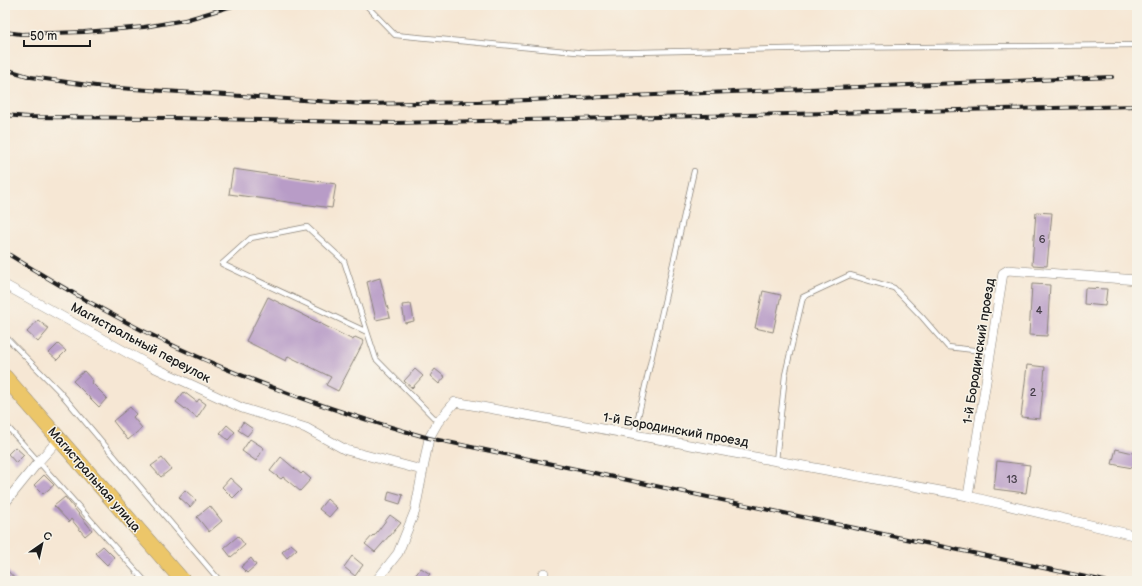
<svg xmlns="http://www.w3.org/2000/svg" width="1142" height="586" font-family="'Balsamiq Sans',sans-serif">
  <rect width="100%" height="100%" fill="#f7f3e8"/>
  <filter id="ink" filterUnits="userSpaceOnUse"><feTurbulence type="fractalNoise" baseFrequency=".025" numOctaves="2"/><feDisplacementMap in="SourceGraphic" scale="8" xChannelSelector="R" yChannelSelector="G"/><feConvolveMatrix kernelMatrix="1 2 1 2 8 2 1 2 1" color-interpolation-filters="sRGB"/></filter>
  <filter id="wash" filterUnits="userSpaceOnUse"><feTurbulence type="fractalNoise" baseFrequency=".012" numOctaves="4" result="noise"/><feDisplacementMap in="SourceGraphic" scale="16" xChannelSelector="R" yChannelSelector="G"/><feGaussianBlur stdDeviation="0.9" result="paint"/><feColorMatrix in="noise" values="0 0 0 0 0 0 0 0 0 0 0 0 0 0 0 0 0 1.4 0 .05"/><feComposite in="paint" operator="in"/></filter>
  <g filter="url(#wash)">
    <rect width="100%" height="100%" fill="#f6e7d4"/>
    <g id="blocks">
      <!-- building -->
      <g fill="#b89cc7">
        <path d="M233,169L336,184L332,208L229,194Z"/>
        <path d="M1036,212L1052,213L1047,266L1032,265Z"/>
        <path d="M380,278L390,317L376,320L367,282Z"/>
        <path d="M1032,284L1050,285L1047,336L1029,335Z"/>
        <path d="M1085,288L1107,289L1105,306L1084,304Z"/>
        <path d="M763,291L781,295L773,332L755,328Z"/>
        <path d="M268,297L353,340L355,337L364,341L338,391L326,385L331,377L288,356L286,361L246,341Z"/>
        <path d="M411,304L414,321L405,323L402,305Z"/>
        <path d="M38,320L49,329L38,342L27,332Z"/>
        <path d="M58,344L66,351L57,360L49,353Z"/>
        <path d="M1027,365L1045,367L1040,419L1021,417Z"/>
        <path d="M415,369L423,376L412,388L404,381Z"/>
        <path d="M435,369L445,377L439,384L430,376Z"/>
        <path d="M84,371L93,381L92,383L107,398L99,407L73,381Z"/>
        <path d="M184,392L197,402L199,399L206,404L197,418L176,402Z"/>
        <path d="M130,407L136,414L133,417L142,428L128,440L113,421Z"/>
        <path d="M243,422L253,429L247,436L238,430Z"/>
        <path d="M227,425L235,432L228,440L220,433Z"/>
        <path d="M250,439L264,448L256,461L242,451Z"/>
        <path d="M15,447L24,455L16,463L8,454Z"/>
        <path d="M1116,449L1137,454V469L1112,464Z"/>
        <path d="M281,457L301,474L303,472L311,479L300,491L283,477L281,479L270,471Z"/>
        <path d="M162,458L171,469L161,477L151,466Z"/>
        <path d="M997,461L1030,465L1026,493L994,489Z"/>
        <path d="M44,475L54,485L43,494L34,485Z"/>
        <path d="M230,478L242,489L233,498L222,487Z"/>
        <path d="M185,490L196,500L190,507L179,497Z"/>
        <path d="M389,491L403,495L400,504L387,500Z"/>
        <path d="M65,497L92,530L85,536L71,519L69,522L54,506Z"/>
        <path d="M327,499L337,508L329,517L319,509Z"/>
        <path d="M210,506L222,521L209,532L197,517Z"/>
        <path d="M390,515L401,523L390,536H389L375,552L365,544L373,535L374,536Z"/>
        <path d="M238,536L245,545L231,557L224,548Z"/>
        <path d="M291,544L297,549L287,558L282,552Z"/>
        <path d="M103,546L114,557L107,565L95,553Z"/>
        <path d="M352,556L363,565L355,576L344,567Z"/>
        <path d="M251,558L256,565L247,573L241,567Z"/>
        <path d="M5,568L17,581H5Z"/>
        <path d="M421,568L430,574L424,581H411Z"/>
      </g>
    </g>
  </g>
  <g filter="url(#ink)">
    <use href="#blocks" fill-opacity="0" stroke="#898278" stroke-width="1"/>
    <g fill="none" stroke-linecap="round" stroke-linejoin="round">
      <defs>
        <g id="service">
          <path d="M366,5L395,35L587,53L826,48L1137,45"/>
          <path d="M367,332L222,264L251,238L307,227L344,261L376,359L438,422"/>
          <path d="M5,336L59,391L220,581"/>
          <path d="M5,424L145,581"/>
          <path d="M634,435L694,171"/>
          <path d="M776,461L785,375L803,297L850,275L894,288L922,317L948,347L991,352"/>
        </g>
        <g id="minor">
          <path d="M5,285L153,367L242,408L306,428L346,450L422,470"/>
          <path d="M968,496L1003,273L1008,270L1137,280"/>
          <path d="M5,503L39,461L60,438"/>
          <path d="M376,581L398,553L415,511L429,438L438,422L455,402L968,496L1137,536"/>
          <path d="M540,581L544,573"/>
        </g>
        <path id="primary" d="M5,377L183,581"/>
      </defs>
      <!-- service casing -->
      <use href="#service" stroke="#898278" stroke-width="6"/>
      <!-- minor casing -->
      <use href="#minor" stroke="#898278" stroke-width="10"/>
      <!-- primary casing -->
      <use href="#primary" stroke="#898278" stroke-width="16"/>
      <!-- service -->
      <use href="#service" stroke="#fff" stroke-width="4.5"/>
      <!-- minor -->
      <use href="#minor" stroke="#fff" stroke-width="9"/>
      <!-- primary -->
      <use href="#primary" stroke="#ecc669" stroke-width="15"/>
      <defs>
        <g id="rail">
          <path d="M5,32L21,34L84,32L144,27L185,20L236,5"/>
          <path d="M5,69L31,77L103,87L363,104L477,102L1112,77"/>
          <path d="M5,115L28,117L170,118L394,123L1137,106"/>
          <path d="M5,252C37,272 70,292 104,310C206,367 317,407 429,438L1105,581"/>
        </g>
      </defs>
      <!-- rail casing -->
      <use href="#rail" stroke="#1c1c1c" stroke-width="4"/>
      <!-- rail -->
      <use href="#rail" stroke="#f7f3e8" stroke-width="2.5" stroke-dasharray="8" stroke-linecap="butt"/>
    </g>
  </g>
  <g text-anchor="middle" stroke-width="3" stroke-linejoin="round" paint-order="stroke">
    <!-- number labels -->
    <g font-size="11" fill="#433c47">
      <text x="1042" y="243">6</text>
      <text x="1039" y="314">4</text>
      <text x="1033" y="396">2</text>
      <text x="1012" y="483">13</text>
    </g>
    <!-- street labels -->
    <g font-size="13" fill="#1c1c1c" stroke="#f7f3e8">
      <text transform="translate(141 342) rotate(28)" y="5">Магистральный переулок</text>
      <text transform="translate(978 351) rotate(-81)" y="5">1-й Бородинский проезд</text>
      <text transform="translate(676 429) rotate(10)" y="5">1-й Бородинский проезд</text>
      <text transform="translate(95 479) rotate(49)" y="5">Магистральная улица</text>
    </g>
  </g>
  <!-- margin -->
  <rect width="1142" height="586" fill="none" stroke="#f7f3e8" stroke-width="20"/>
  <!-- north arrow -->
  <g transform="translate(42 544) rotate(34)" stroke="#f7f3e8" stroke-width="3" paint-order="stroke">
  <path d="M0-3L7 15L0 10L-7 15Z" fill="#1c1c1c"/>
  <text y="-6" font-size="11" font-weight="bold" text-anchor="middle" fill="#1c1c1c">С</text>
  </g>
  <!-- scale -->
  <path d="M24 40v6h66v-6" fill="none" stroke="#1c1c1c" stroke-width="2"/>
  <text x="30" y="40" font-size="12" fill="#1c1c1c" stroke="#f7f3e8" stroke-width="3" paint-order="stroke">50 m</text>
</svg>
